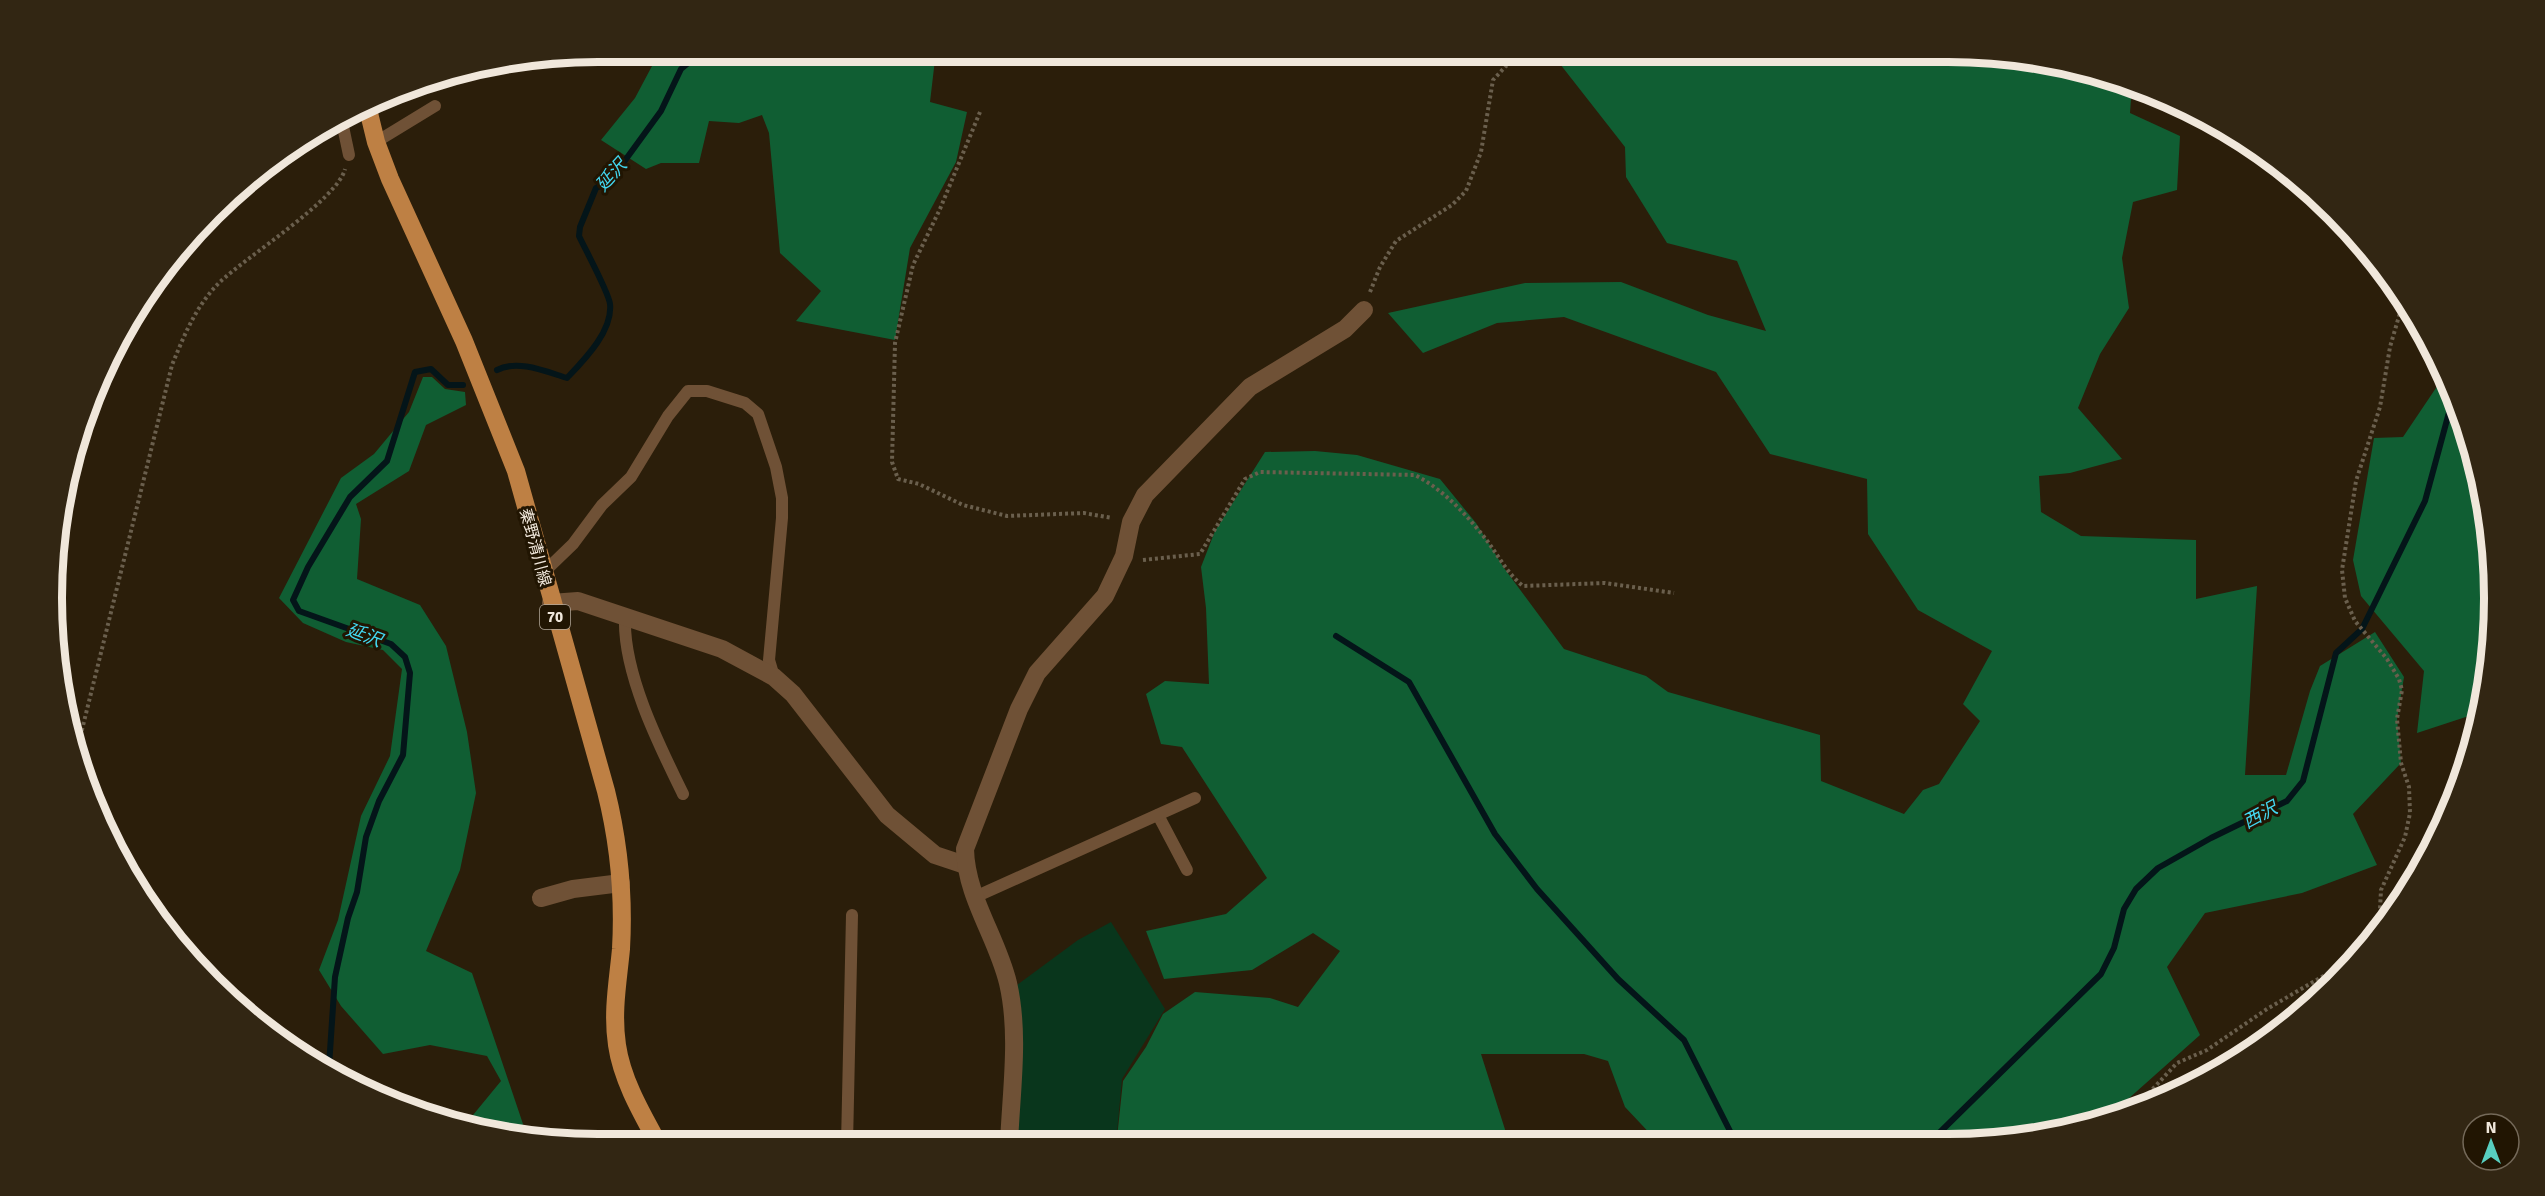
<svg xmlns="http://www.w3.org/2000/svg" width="2545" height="1196" font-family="Signika,'Noto Sans JP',sans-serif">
  <rect width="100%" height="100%" fill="#2b1e0a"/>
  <!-- green -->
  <path fill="#09361c" d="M1111,922L1165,1009L1122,1079L1116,1143L1018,1144L1017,985L1078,940Z"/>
  <!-- forest -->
  <g fill="#105e33">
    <path d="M660,51H936L930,102L967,112L956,162L910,248L895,340L796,321L821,291L780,253L769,133L762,115L739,123L709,121L699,163H661L646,169L601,140L635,98Z"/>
    <path d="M1552,51H1947L2053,61L2132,85L2130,113L2180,136L2177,190L2133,202L2122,258L2129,308L2100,354L2078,408L2122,459L2070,473L2039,476L2041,512L2081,536L2196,540V599L2257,586L2245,775H2286L2310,691L2320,666L2375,632L2404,677L2397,719L2401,763L2353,814L2377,865L2302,893L2205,913L2167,967L2200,1035L2109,1116L2019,1140L1657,1141L1625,1107L1608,1061L1584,1054H1481L1509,1142L1125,1143L1117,1138L1123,1081L1146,1047L1163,1014L1195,992L1270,998L1298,1007L1340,951L1313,933L1252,970L1164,979L1146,931L1226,914L1267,878L1182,747L1161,744L1146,694L1165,681L1209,684L1206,608L1201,567L1215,531L1265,452L1315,451L1357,455L1440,479L1476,523L1504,568L1564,649L1646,676L1668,692L1820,735L1821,781L1904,814L1923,790L1939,784L1980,721L1963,704L1992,651L1918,610L1868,534L1867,479L1770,454L1716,372L1564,317L1497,323L1423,353L1388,313L1525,283L1621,282L1708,315L1766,331L1737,261L1667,243L1626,177L1625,147L1553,55Z"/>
    <path d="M2442,370L2452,388L2483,491L2494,598L2481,712L2417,733L2424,671L2361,596L2353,560L2374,438L2403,437L2440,382Z"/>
    <path d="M423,377H432L445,389L465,392L466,405L426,425L409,471L356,504L361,519L357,579L420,605L446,646L467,732L476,793L460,870L426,951L472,973L523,1124L516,1137L491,1134L464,1126L501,1081L487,1056L430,1045L383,1054L341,1006L319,970L338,920L361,816L390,756L402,669L383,650L346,642L303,623L279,598L341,478L374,454L409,412Z"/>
  </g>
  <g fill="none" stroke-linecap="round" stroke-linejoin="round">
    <!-- stream -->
    <g stroke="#041519" stroke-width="6">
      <path d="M497,370C518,359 547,372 567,378C584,360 613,331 610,304C609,293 585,249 579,236L580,227L596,188L610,181L661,111L681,69L703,51L731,58L739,51"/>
      <path d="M1336,636L1409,682L1495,834L1537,889L1618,979L1684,1040L1735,1141"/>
      <path d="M329,1066L335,977L348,918L357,892L366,837L379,801L403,755L410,673L405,657L391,644L299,611L293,600L308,567L350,497L387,461L415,372L431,369L448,385H463"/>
      <path d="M1931,1141L2101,974L2114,948L2124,909L2136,889L2158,868L2211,838L2287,801L2303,781L2336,653L2362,629L2425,501L2454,394"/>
    </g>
    <!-- path -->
    <g stroke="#6a5f4d" stroke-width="4" stroke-dasharray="3 3" stroke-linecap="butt">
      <path d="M980,112L940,209L913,265L895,343L892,462L898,479L919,484L963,505L1007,516L1084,513L1112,518"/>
      <path d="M1370,292L1380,267L1396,241L1452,205L1466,191L1481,152L1493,80L1506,66L1534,51"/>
      <path d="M1143,560L1200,554L1245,479L1260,472L1415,475C1444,490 1468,516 1488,542C1499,557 1508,574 1523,586L1605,583L1674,593"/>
      <path d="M76,754L172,365C184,336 196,305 220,282C246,257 338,199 345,169"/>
      <path d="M2384,926L2380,909L2381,890L2405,837L2410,813L2409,787L2401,763L2397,719L2402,690L2399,679L2387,659L2355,621L2345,598L2342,570L2356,481L2380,407L2390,347L2404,299"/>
      <path d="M2125,1112L2149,1093L2177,1063L2207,1050L2267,1009L2354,958"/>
    </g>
    <!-- lane -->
    <g stroke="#6f5136" stroke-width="12">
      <path d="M341,117L349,155"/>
      <path d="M376,142L435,106"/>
      <path d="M544,572L573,544L602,505L631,477L668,416L688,391H707L745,403L758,414L776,467L782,498V518L769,660L774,677"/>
      <path d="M625,618C623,673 659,745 683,794"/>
      <path d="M1158,815L1187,870"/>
      <path d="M975,897L1195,798"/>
      <path d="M847,1144L852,915"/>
    </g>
    <!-- street -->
    <g stroke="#6f5136" stroke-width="18">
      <path d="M551,603L578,601L722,649L774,677L793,694L887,815L935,855L965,865"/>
      <path d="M541,898L573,889L621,883"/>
      <path d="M1009,1144C1011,1091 1020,1035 1008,983C997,937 966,897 965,849L1019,709L1037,673L1105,596L1124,556L1131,522L1145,495L1250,387L1345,329L1364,310"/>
    </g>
    <!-- primary -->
    <path stroke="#be8044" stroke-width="18" d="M367,105L376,142L390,179L464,341L516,471L606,791C619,843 624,896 621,949C618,981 612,1012 617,1045C622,1080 642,1114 659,1145"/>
  </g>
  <g text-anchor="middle" stroke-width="6" stroke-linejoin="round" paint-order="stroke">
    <!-- shield labels -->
    <rect fill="#211502" stroke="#b2a89a" stroke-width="1.5" x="540" y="605" width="30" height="24" rx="4.5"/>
    <g font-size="15" font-weight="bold" fill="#f0e7db">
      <text x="555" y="622">70</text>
    </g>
    <!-- street labels -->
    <g font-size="16" fill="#f0e7db" stroke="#211502">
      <text transform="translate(536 547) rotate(75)" y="6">秦野清川線</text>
    </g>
    <!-- water labels -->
    <g font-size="18" font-style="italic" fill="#43d7f0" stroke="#211502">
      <text transform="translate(611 175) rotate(-48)" y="6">延沢</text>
      <text transform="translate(364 635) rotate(20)" y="6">延沢</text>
      <text transform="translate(2260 815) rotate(-28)" y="6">西沢</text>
    </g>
  </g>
  <!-- crop -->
  <path d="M0 0H2545V1196H0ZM598 62H1948A536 536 0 0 1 2484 598V598A536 536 0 0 1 1948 1134H598A536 536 0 0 1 62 598V598A536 536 0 0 1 598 62Z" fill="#322613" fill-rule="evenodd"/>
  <path fill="none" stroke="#f0e7db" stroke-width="8" d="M598 62H1948A536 536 0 0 1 2484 598V598A536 536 0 0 1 1948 1134H598A536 536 0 0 1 62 598V598A536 536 0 0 1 598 62Z"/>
  <!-- north arrow -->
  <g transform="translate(2491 1142)"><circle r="28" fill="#211502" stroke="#746959" stroke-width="1.5"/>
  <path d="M0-4.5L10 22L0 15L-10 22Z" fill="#58cebf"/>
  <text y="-9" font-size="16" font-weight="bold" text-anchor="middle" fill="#f0e7db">N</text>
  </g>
</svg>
